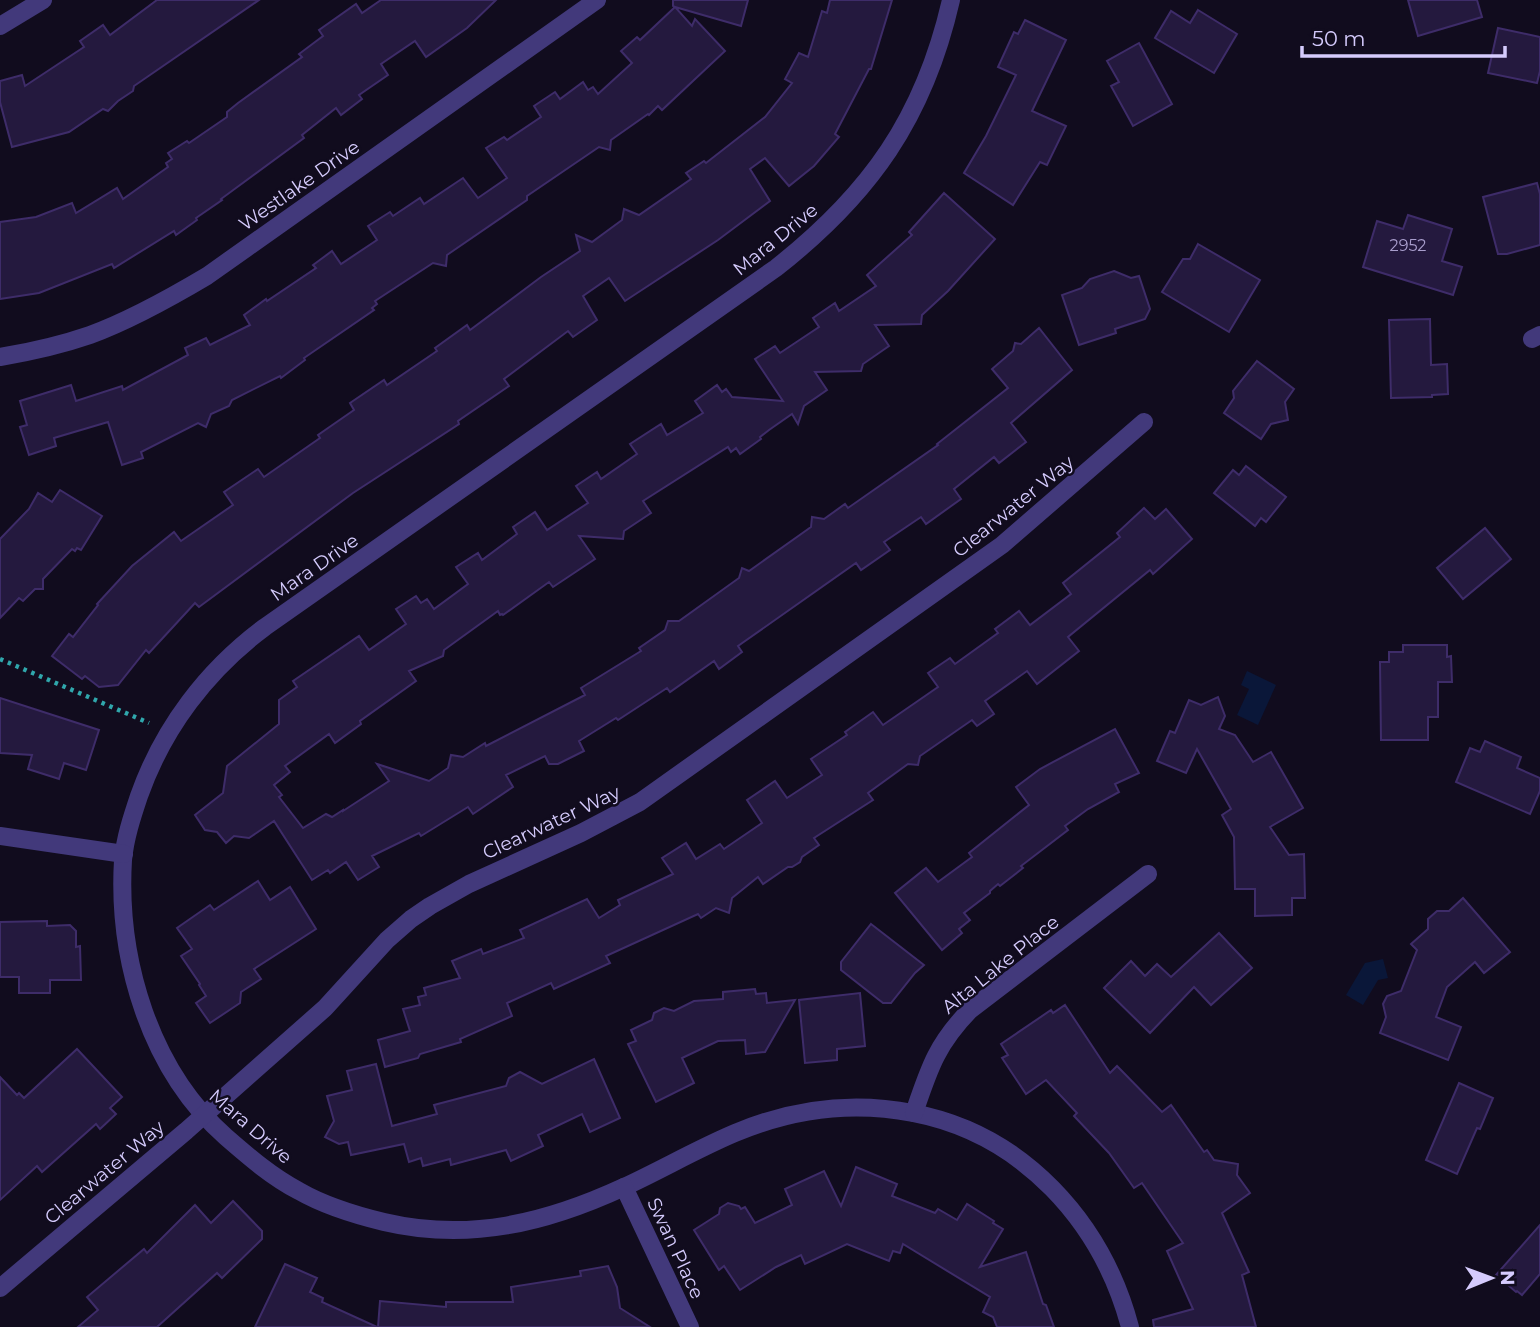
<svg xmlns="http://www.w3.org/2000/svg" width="1540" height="1327" font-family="Montserrat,sans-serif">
  <rect width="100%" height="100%" fill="#110c1e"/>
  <!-- water -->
  <g fill="#0a1739">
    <path d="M1247,671L1276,685L1258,725L1237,715L1249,689L1241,685Z"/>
    <path d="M1383,959L1388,978L1378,980L1363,1005L1346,995L1365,963Z"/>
  </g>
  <!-- building -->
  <g fill="#24193e" stroke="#3e2c69" stroke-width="2">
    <path d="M157,0H259L134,86L133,91L118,101L108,111L103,109L69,132L12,147L0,102V81L22,75L25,86L84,47L80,41L103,25L110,35Z"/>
    <path d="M381,0H496L467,28L426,57L415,41L381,64L388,75L359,95L362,99L341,115L336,108L302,135L304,138L221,199L222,200L196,218L197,220L176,235L174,231L114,268L112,264L39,293L0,299V222L36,217L72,203L76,213L117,188L123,199L168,167L166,163L172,159L168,153L187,141L189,143L227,117V112L238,103L302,57L299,54L323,36L319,30L356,4L362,13Z"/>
    <path d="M673,0H748L741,26L675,7L692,26L695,19L725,51L662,110L658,106L649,115L648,114L611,140L610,150L599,147L527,196V200L447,255L446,266L433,263L375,301L377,304L372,308L374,310L304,358L305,360L281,378L280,376L232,400L229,406L211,414L206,427L198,423L141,452L143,458L122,465L108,422L54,438L56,446L29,455L20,427L27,425L20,401L71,385L76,401L122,386L123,390L188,355L185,348L206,338L210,345L250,325L244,315L266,299L267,301L316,268L313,265L332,251L341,264L377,240L368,226L390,212L393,216L420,198L424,204L463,178L478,198L507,178L486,148L504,137L507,140L541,117L534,106L555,92L560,99L583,82L588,90L593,87L598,94L632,63L621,51L637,37L640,40L675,7L673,6Z"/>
    <path d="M830,0H892L871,69H869L835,134L839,137L814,166L789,186L765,158L750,169L770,201L718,240L625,301L609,278L583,296L597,320L573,337L568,331L504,379L509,386L458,421L459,424L353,493L199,607L195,603L149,653L146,650L118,685L99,687L85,676L82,679L52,656L69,634L73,637L98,605L97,604L132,566L174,532L181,541L233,505L224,492L258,469L264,477L320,438L318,435L354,410L350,403L384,380L387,385L437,351L435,348L467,325L470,330L541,277L580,251L576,235L592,242L622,220L624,209L639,215L691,179L686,173L704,161L706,163L765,117L792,83L785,79L799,53L808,57L822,11L827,13Z"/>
    <path d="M1408,0H1477L1482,17L1418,36Z"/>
    <path d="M1198,10L1237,34L1214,73L1155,38L1171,11L1190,23Z"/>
    <path d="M1025,20L1066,40L1032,111L1066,126L1047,165L1040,162L1013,205L964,173L986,136L1016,75L998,67L1014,32L1018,34Z"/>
    <path d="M1498,28L1540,37V71L1537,83L1488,73Z"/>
    <path d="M1139,43L1172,104L1133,126L1111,86L1119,82L1107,61Z"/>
    <path d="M1537,183L1540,194V245L1507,254H1498L1483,197Z"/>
    <path d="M944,193L995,239L948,291L922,315L921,324L875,325L889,346L863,364L861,371L815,372L827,390L804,406L798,424L792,414L769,430L760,437L761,439L740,454L736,448L731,452L728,447L643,501L651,513L624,531L623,539L579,536L595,559L553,587L549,582L503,615L502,614L500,615L498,611L444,650L443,656L409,671L416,681L360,721L361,724L335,743L329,734L285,766L290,772L274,785L282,795L279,797L303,828L326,814L332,817L343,810V811L389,781L377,764L429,781L448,768L451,755L463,757L485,743L486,746L585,695L581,688L641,651L639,648L665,630L668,621H679L739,578L742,568L749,571L811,527L812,517L824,519L845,504L848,508L938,445L937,444L1008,388L992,369L1013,351L1015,343L1021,344L1039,328L1072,370L1011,423L1026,442L999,463L994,457L954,489L961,499L926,524L921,517L884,542L890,550L861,570L856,563L738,646L742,652L719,669L714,661L670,692L667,688L618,720L616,718L579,741L584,751L558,764H549L545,756L506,775L513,787L473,814L468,807L421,836L419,833L372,856L379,867L358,880L346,862L330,873L328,870L312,880L274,821L249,838L234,836L226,843L217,832L205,830L195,815L223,793L227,766L279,724V700L297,687L293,681L359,636L369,650L406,624L396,609L416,596L421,603L427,599L434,609L468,584L456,567L478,553L482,560L517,534L513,527L535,512L547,530L588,503L576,486L597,472L601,479L637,454L630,444L661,424L667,435L703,413L695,401L717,385L722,392L726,389L732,397L783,401L755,359L775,346L780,353L819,327L813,318L835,303L839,311L876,286L867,275L912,235L909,232Z"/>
    <path d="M1408,215L1452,229L1442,261L1462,267L1453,295L1363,267L1377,221L1403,229Z"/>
    <path d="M1198,244L1260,280L1229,332L1162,292L1183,259H1190Z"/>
    <path d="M1114,271L1131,278L1139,276L1150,309L1145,319L1115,329L1116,333L1079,345L1062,295L1082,288L1090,279Z"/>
    <path d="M1430,319L1431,365L1447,364L1448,394L1432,395V397L1391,398L1389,320Z"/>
    <path d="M1257,361L1294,389L1285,402L1288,420L1271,424L1261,439L1224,413L1234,398L1233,391Z"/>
    <path d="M1246,466L1286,497L1266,522L1261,518L1255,526L1214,493L1233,470L1239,475Z"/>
    <path d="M60,490L102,516L81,550L77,548L75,551L72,549L43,579V589H35L23,601L19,598L0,618V539L29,509L38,493L52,502Z"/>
    <path d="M1144,508L1155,519L1166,509L1192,539L1153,574L1150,570L1068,637L1079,651L1037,684L1027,671L985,701L994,714L977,726L972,720L920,756L918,765L908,764L868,793L873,800L814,838L819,845L802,857L800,862L792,867H788L763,884L758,877L732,898L729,913L716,908L701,918L698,914L606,956L610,963L554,989L551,983L507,1003L512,1016L460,1039L461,1042L420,1054L418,1058L385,1067L378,1040L410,1031L403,1009L420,1005L418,997L426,995L424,988L460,978L452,961L481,949L483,954L524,938L520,930L587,899L599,918L620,905L618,900L673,874L662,858L686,843L696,859L720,844L724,849L762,823L747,800L775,781L787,798L822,775L811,759L847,735L845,732L873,712L883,725L912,705L938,687L928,673L950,658L955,664L998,633L995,629L1019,611L1030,625L1071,594L1063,583L1120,537L1117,533Z"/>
    <path d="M1485,528L1511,559L1463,599L1437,568Z"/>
    <path d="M1403,645H1447V657L1451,656L1452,682H1438V717H1428V740H1381L1380,662H1389V652H1403Z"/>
    <path d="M1218,697L1225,716L1219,729L1235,735L1253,762L1271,752L1303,808L1270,827L1289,855L1304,854L1305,898H1292V915L1255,916V889H1235L1234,837L1222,815L1231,809L1197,749L1186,773L1157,761L1170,731L1175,733L1189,700L1201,705Z"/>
    <path d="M0,698L99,730L86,770L64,763L59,779L28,769L32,755L0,753Z"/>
    <path d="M1115,729L1139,773L1115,784L1119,792L1088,809L1065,826L1068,830L1021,866L1023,868L1000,886L998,884L990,891V893L964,913L970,920L959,929L962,933L942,950L895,893L926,868L938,882L972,857L969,853L1029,805L1016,787L1040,769Z"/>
    <path d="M1485,741L1521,757L1517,768L1540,778V791L1530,814L1456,782L1470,748L1480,752Z"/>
    <path d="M258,881L270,900L290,887L316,929L254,969L261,979L241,992L240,1003L210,1023L196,1003L206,996L199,985L200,984L181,956L192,949L177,928L210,905L214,910Z"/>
    <path d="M1463,898L1510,952L1484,973L1475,962L1447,987L1436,1017L1461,1027L1448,1060L1380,1033L1386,1017L1383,1004L1387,996L1401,991L1417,950L1411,944L1428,929V919L1437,911H1449Z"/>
    <path d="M47,921V926L70,925L76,931V947L80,946L81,980H50V993H19V977H0V922Z"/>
    <path d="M871,924L924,965L915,973L891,1003H883L841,970V962Z"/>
    <path d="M1219,933L1252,968L1211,1005L1194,987L1150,1033L1104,988L1131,961L1145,976L1157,964L1171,977Z"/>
    <path d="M755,989L756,994L766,993L767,1003L795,1000L765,1052L746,1054L745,1040L718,1041L682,1058L694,1083L656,1102L628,1044L636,1041L631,1030L652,1020L654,1013L664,1008L674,1011L694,1001L723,999V992Z"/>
    <path d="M860,993L865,1046L837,1049V1060L805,1063L799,1000Z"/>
    <path d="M1065,1005L1110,1073L1117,1066L1162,1112L1171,1105L1204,1152L1207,1150L1214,1160L1238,1164L1237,1175L1250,1193L1222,1213L1249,1272L1242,1275L1256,1327H1154L1153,1320L1193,1309L1167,1251L1183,1243L1142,1183L1134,1188L1109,1153L1074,1116L1077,1113L1046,1080L1026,1094L1002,1058L1008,1055L1001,1044L1051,1010L1053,1013Z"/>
    <path d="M77,1049L122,1097L110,1108L116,1114L100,1129L96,1124L42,1172L37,1166L0,1200V1077L17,1095L19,1093L24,1098Z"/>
    <path d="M594,1059L620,1118L590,1132L582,1114L538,1135L543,1146L511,1161L506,1150L451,1165L450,1159L423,1166L421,1158L409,1162L404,1144L351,1155L348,1142L339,1144L325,1137L334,1121L327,1096L352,1090L347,1071L376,1064L392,1126L437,1114L434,1105L506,1086L509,1078L520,1072L542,1084Z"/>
    <path d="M1459,1083L1493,1098L1480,1129L1477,1128L1457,1174L1426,1160Z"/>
    <path d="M856,1167L897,1184L892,1196L935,1213L938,1209L957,1220L967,1204L994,1221L993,1223L1003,1229L980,1267L1026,1252L1043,1304L1046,1305L1054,1327H997L993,1317L983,1312L990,1297L903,1244L900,1253L893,1251L889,1261L847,1244L805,1264L801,1255L776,1267L740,1290L724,1266L719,1270L694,1230L719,1214L720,1208L728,1203L739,1206L741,1209L745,1207L755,1223L792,1205L785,1189L824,1171L841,1206Z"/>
    <path d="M233,1201L262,1231V1239L222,1278L217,1273L157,1327H78L98,1310L87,1297L144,1249L147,1253L195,1205L211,1223Z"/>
    <path d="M1540,1225V1274L1522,1295L1517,1291L1516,1292L1496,1275Z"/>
    <path d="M285,1264L317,1278L310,1292L323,1298L322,1302L377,1327H255Z"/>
    <path d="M608,1266L617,1287L620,1308L650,1327H378L380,1301L446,1307V1302H513L511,1287L581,1276L580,1271Z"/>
  </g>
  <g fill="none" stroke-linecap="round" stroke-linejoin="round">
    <!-- path -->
    <path stroke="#30a7ac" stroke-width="4.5" stroke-dasharray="3.5 5" stroke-linecap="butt" d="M0,659L149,723"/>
    <!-- minor -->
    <g stroke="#42397b" stroke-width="18">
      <path d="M951,0C924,118 870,194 776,268L265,627C207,670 163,728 139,796C132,817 125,838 123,860C117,960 150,1070 226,1137C249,1157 272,1177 299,1191C325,1206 355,1215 384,1222C469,1242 546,1223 624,1187C661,1170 697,1149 735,1133C792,1109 852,1101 913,1113C1023,1134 1102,1222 1130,1327"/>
      <path d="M0,26L43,0"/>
      <path d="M1532,339L1540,335"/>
      <path d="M0,357C30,352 61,345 90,335C131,320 170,298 207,276L597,0"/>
      <path d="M0,836L124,854"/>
      <path d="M914,1113C929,1069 936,1045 970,1010L1148,874"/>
      <path d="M624,1187L690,1327"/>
      <path d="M0,1288L186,1131L325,1008L387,940L411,919L430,906L469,884L581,833L640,802L1002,545L1144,422"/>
    </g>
  </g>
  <g text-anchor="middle" stroke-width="5" stroke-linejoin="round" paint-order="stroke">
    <!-- number labels -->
    <g font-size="16" fill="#a99ecd">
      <text x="1408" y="251">2952</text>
    </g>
    <!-- street labels -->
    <g font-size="19" fill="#d5cbfd" stroke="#110c1e">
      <text transform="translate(299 185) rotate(-35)" y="7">Westlake Drive</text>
      <text transform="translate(775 239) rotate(-39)" y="7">Mara Drive</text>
      <text transform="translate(1013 506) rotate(-39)" y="7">Clearwater Way</text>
      <text transform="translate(314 567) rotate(-35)" y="7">Mara Drive</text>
      <text transform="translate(551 822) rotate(-25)" y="7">Clearwater Way</text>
      <text transform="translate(1000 964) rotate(-39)" y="7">Alta Lake Place</text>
      <text transform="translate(251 1126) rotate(41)" y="7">Mara Drive</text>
      <text transform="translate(104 1172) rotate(-40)" y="7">Clearwater Way</text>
      <text transform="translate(676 1248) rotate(65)" y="7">Swan Place</text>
    </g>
  </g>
  <!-- north arrow -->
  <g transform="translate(1491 1278) rotate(89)" stroke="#110c1e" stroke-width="5" paint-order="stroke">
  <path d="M0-5L12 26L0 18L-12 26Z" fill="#d5cbfd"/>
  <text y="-10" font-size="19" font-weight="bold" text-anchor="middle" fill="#d5cbfd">N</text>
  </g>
  <!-- scale -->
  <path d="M1302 46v10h203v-10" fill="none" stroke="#d5cbfd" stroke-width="3.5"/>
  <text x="1312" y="46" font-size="21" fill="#d5cbfd" stroke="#110c1e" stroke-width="5" paint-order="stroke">50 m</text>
</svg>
